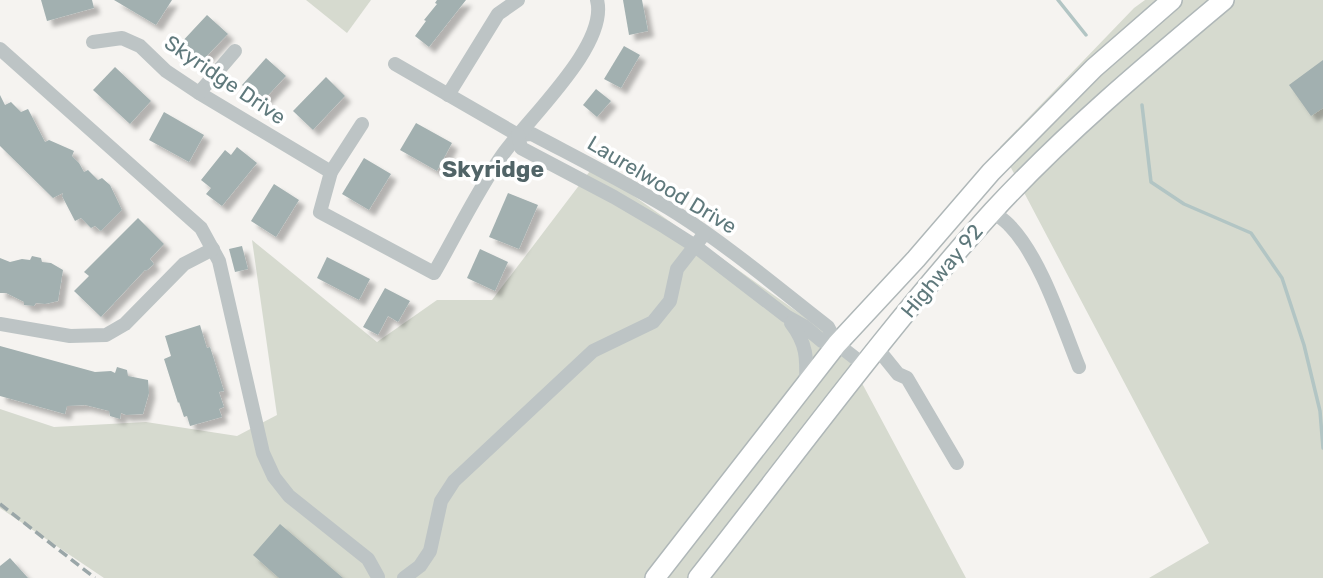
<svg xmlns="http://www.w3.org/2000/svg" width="1323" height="578" font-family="Rubik,sans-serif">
  <defs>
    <filter id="shadow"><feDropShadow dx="6" dy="6" stdDeviation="2" flood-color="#0004"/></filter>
  </defs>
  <rect width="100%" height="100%" fill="#f5f3f0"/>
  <!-- green -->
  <g fill="#d6dacf">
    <path d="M306,0H371L347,33Z"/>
    <path d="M1145,0H1323V578H1149L1209,543L1000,147L1134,8Z"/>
    <path d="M593,167L840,342L966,578H104L0,508V409L54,427L146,422L237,436L277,415L252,240L377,342L437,300H492Z"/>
  </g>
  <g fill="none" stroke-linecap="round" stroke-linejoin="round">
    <!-- stream -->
    <g stroke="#b2c5c4" stroke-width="3.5">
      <path d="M1058,0L1086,35"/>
      <path d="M1142,105L1151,182L1184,204L1251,233L1282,278L1304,345L1320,411L1323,448"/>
    </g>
  </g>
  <!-- building -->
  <g fill="#a2b0b0" filter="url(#shadow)">
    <path d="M41,0H92L94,8L47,21Z"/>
    <path d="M114,0H172L156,25Z"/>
    <path d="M437,0H466L429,47L415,36L426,21L424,20L437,4L435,3Z"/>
    <path d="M623,0H642L648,31L629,35Z"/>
    <path d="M207,15L228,34L198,65L178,46Z"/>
    <path d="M624,46L640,55L621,88L604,79Z"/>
    <path d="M266,58L286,76L261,103L242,85Z"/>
    <path d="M1323,60V108L1311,116L1289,85Z"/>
    <path d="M115,67L151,101L130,124L93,90Z"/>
    <path d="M326,77L345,96L313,130L293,111Z"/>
    <path d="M596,89L611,101L597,117L583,105Z"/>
    <path d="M0,95L5,105L11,102L21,112L28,109L45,142L49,140L74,151L72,156L79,163L84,172L88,170L98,180L102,178L110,185L122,210L101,231L95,226L91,228L81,218L75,221L62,196L63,193L53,198L0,146Z"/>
    <path d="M164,112L204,135L189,162L149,140Z"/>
    <path d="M416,123L452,143L437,171L400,150Z"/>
    <path d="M237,147L257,163L222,206L206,194L211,188L201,180L225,150L231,155Z"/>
    <path d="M364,158L391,174L369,210L342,194Z"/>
    <path d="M274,184L299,200L276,237L251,221Z"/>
    <path d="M508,193L538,205L519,249L489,237Z"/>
    <path d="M138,218L164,244L150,259L154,264L146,271L145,270L101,317L74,291L89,276L84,272Z"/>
    <path d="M242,246L248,269L235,272L229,249Z"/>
    <path d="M480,249L508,262L495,291L467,278Z"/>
    <path d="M32,256L41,258L42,262L51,263L63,270L58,301L45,304L36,303L34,306L24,305V302L6,293H0V258L10,262L22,259L30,260Z"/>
    <path d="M327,257L370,279L359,300L317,278Z"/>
    <path d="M385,288L410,301L398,322L388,316L378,335L363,327Z"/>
    <path d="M200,325L207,348L210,347L224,391L219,392L224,407L219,409L222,417L190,426L187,416L184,417L179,402L178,403L164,359L171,356L165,336Z"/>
    <path d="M0,346L95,372L111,371L115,373L117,367L127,370L128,376L148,380L149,393L143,414L126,415L121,413L120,419L110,416L109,411L85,405L67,406L65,414L0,396Z"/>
    <path d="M280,524L343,578H279L253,555Z"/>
    <path d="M10,558L28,578H0V566Z"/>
  </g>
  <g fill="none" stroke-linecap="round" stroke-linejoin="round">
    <defs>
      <g id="major">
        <path d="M655,578L837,344L916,259L991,172L1094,68L1172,0"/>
        <path d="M698,578C795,455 888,327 993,211C1064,134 1144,67 1224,0"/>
      </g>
    </defs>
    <!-- major casing -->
    <use href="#major" stroke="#afb7b8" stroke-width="22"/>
    <!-- minor -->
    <g stroke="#bdc4c5" stroke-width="14">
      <path d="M93,42L122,38L140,46L166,71L199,93L331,172"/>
      <path d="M0,49L201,228L219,261L263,453L274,477L289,496L368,559L378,577"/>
      <path d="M395,64L518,135L532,134C581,160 631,185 678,214C731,248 779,289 828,327L837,344L864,365"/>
      <path d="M199,93L235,51"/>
      <path d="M448,95L498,14L518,0"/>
      <path d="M362,124L331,172L320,212L434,273C456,235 476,193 501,157C526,120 609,46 597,0"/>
      <path d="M518,135L521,148L614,197L665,227L695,246L786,316L804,326L822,341L837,344"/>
      <path d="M993,212C998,216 1005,220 1010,226C1041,258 1062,325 1079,367"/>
      <path d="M791,323C807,344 807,358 806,384"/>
      <path d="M0,324L70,336L106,335L125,324L184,264L213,249"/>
      <path d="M877,348L898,374L907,378L957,463"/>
      <path d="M404,578L420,566L430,551L441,501L454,481L593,351L653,322L670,301L677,269L705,233"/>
    </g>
    <!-- major -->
    <use href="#major" stroke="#fff" stroke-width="19"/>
    <!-- rail -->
    <path stroke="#9aa6a8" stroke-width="3.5" stroke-dasharray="10 5" stroke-linecap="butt" d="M0,504L95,578"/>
  </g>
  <g text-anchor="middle" stroke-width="7" stroke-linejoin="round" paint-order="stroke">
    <!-- street labels -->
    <g font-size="21" fill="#5f797c" stroke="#fff">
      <text transform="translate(225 80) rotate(34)" y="7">Skyridge Drive</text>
      <text transform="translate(662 185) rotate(31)" y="7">Laurelwood Drive</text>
      <text transform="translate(942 271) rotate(-50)" y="7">Highway 92</text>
    </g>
    <!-- neighbourhood labels -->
    <g font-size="23" font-weight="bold" fill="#516467" stroke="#fff">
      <text x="493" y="177">Skyridge</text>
    </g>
  </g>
</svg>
